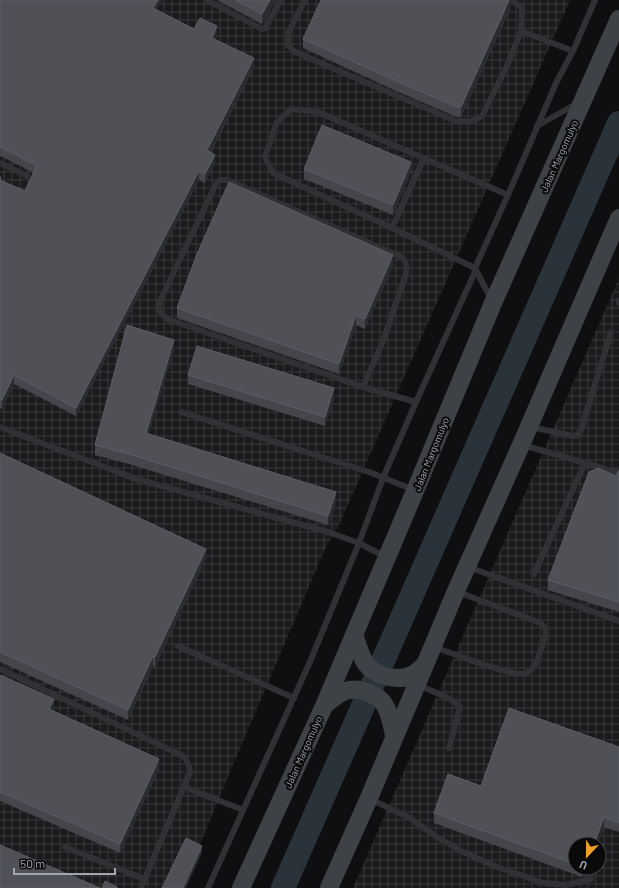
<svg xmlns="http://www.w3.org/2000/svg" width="619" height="888" font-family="Barlow,sans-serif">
  <defs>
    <pattern id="industrial-grid" width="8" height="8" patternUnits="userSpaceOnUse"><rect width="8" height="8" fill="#1b1b1d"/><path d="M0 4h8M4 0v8" fill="none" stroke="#39393b"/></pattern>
  </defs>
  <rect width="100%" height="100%" fill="#0f0f11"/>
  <!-- industrial -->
  <g fill="url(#industrial-grid)" fill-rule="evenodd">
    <path d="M0,0H570L339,525L325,549L235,760L182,888H0Z"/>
    <path d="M619,278V888H353ZM575,844H599V868H575Z"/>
  </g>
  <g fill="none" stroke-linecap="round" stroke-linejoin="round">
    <!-- river -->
    <path stroke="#293339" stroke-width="24" d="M283,888L412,595L619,123"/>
    <!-- service -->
    <g stroke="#303135" stroke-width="6">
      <path d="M207,0L262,29L265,28L281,0"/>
      <path d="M305,0L288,33V45L295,52L456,121C466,122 473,122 482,116L508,64L521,31L573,51"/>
      <path d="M512,0L520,6L522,9L521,31"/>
      <path d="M537,126L576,104"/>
      <path d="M0,163L27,176"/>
      <path d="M392,228L424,158"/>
      <path d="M491,299L475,268L392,228L273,173L265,157L277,122L291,109L318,112L508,195"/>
      <path d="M619,301V303"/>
      <path d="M363,387L383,341L405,277C407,268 409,265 401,257L227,180H220L216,184L160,301C157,310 160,312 167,319L363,387L416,402"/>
      <path d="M181,412L369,472L414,490"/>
      <path d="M0,427L136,479L328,532L359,543L386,557"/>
      <path d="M531,427L573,436L578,435L581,430L611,332"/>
      <path d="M523,445L585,463L534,574"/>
      <path d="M585,463L619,473"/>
      <path d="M468,567L619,621"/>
      <path d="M178,646L294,698"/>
      <path d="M434,647L484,665L517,674H524L531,670L537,662L546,633L545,628L541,623L458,592"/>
      <path d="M0,669L183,756C188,761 189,765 190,772L141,888"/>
      <path d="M418,685C428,690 454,698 460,707L449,748"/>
      <path d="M184,787L243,810"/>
      <path d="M370,799L410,818L435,836L463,852L497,867L544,883L566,885L591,879"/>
      <path d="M65,847L144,879"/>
      <path d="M208,888L309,664L359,543L383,478L416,402L474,274L475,268L508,195L556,83L573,51L595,0"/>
    </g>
    <!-- secondary -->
    <g stroke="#3e4145" stroke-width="18">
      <path d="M354,635C358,644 360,656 366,664C376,676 397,682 412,675C416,673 421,668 425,665"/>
      <path d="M325,705C339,693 350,684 369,693C373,695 379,698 382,701C390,711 392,725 394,736"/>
      <path d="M241,888L324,706L415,491L493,303L619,19"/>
      <path d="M329,888L369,798L456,591L521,445L619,218"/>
    </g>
  </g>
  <!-- wall -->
  <g fill="#45464c">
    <path d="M0,0L157,10L194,29L217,35L215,39L254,67L211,152L215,163L205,183L199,180L76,416L14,384L2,409L0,408V177L1,181L25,191L33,172L23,168V167L0,156Z"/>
    <path d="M217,0H276L262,24Z"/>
    <path d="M510,9L461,117H457L394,90L303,48V39Z"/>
    <path d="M304,169L411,171L393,215L304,179Z"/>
    <path d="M393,265L365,329L356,325L339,374L177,318V308Z"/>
    <path d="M174,350L148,434L336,502L328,525L129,464L95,455V445Z"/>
    <path d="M188,375L334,398L325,426L188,384Z"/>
    <path d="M0,453L206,558L155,667L153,666L128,720L0,662Z"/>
    <path d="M619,470V612L548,590V580L616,476Z"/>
    <path d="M0,675L54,709L53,711L159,769L120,853L0,801Z"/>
    <path d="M619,747V832L604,827L597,844H575V868H589L586,876L582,877L434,823V813L481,786Z"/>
  </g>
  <!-- shaded-wall -->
  <g fill="#2b2c30">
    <path d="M158,0H162L153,17V8Z"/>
    <path d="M270,0H276L262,24V14Z"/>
    <path d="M510,0V9L461,117V107Z"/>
    <path d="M217,26V35L212,46V38Z"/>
    <path d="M254,58V67L207,159V150Z"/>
    <path d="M215,155V163L205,183V174Z"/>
    <path d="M411,162V171L393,215V205Z"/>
    <path d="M199,171V180L76,416V408Z"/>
    <path d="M393,255V265L365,329V319Z"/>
    <path d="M356,315V325L339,374V364Z"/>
    <path d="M174,340V350L146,443V433Z"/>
    <path d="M14,375V384L2,409V400Z"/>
    <path d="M334,388V398L325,426V417Z"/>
    <path d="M336,492V502L328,525V516Z"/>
    <path d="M206,549V558L155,667V657Z"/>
    <path d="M153,656V666L128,720V710Z"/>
    <path d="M54,699V709L49,719V709Z"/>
    <path d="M159,759V769L120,853V844Z"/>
    <path d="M604,817V827L597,844H594Z"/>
    <path d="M202,846V853L186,888H183Z"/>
    <path d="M582,868H589L586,876L582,877Z"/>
  </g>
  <!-- building -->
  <g fill="#4f5157" stroke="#5b5e65">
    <path d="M0,0H158L153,8L194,29L200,18L217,26L212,38L254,58L207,150L215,155L205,174L199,171L76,408L14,375L2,400L0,399V177H1L0,180L25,191L37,165L23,159V158L0,147Z"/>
    <path d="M235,0H270L262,14Z"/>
    <path d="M321,0H509L461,107H457L394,80L303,39Z"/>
    <path d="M322,125L411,162L393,205L304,169Z"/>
    <path d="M229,182L393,255L365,319L356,315L339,364L177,308L197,254Z"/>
    <path d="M127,325L174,340L146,433L336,492L328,516L129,454L95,445Z"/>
    <path d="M197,346L334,388L325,417L188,375Z"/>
    <path d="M0,453L206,549L155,657L153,656L128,710L0,652Z"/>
    <path d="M598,468L616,476L619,470V602L548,580L589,472Z"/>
    <path d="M0,675L54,699L49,709L159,759L120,844L0,792Z"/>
    <path d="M509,708L619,747V823L604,817L594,844H575V864L434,813L448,774L481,786Z"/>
    <path d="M186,838L202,846L183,888H162Z"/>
    <path d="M0,845L100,888H0Z"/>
    <path d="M105,881L117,887V888H102Z"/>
  </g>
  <g text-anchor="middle" stroke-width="4" stroke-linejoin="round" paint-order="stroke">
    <!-- street labels -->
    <g font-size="10" fill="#a0a7b1" stroke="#0a0a0b">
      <text transform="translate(559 156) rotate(-66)" y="4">Jalan Margomulyo</text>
      <text transform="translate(431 454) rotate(-68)" y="4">Jalan Margomulyo</text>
      <text transform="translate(303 752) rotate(-66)" y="4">Jalan Margomulyo</text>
    </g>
  </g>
  <!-- north arrow -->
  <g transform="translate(587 856) rotate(202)"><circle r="19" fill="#0a0a0b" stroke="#46494d"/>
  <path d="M0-3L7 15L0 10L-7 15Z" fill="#ee9f29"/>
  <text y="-6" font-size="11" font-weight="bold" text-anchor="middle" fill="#a0a7b1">U</text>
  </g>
  <!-- scale -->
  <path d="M14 868v6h101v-6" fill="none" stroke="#a0a7b1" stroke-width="2"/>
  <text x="20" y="868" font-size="12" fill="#a0a7b1" stroke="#0a0a0b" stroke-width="3" paint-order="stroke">50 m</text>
</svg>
